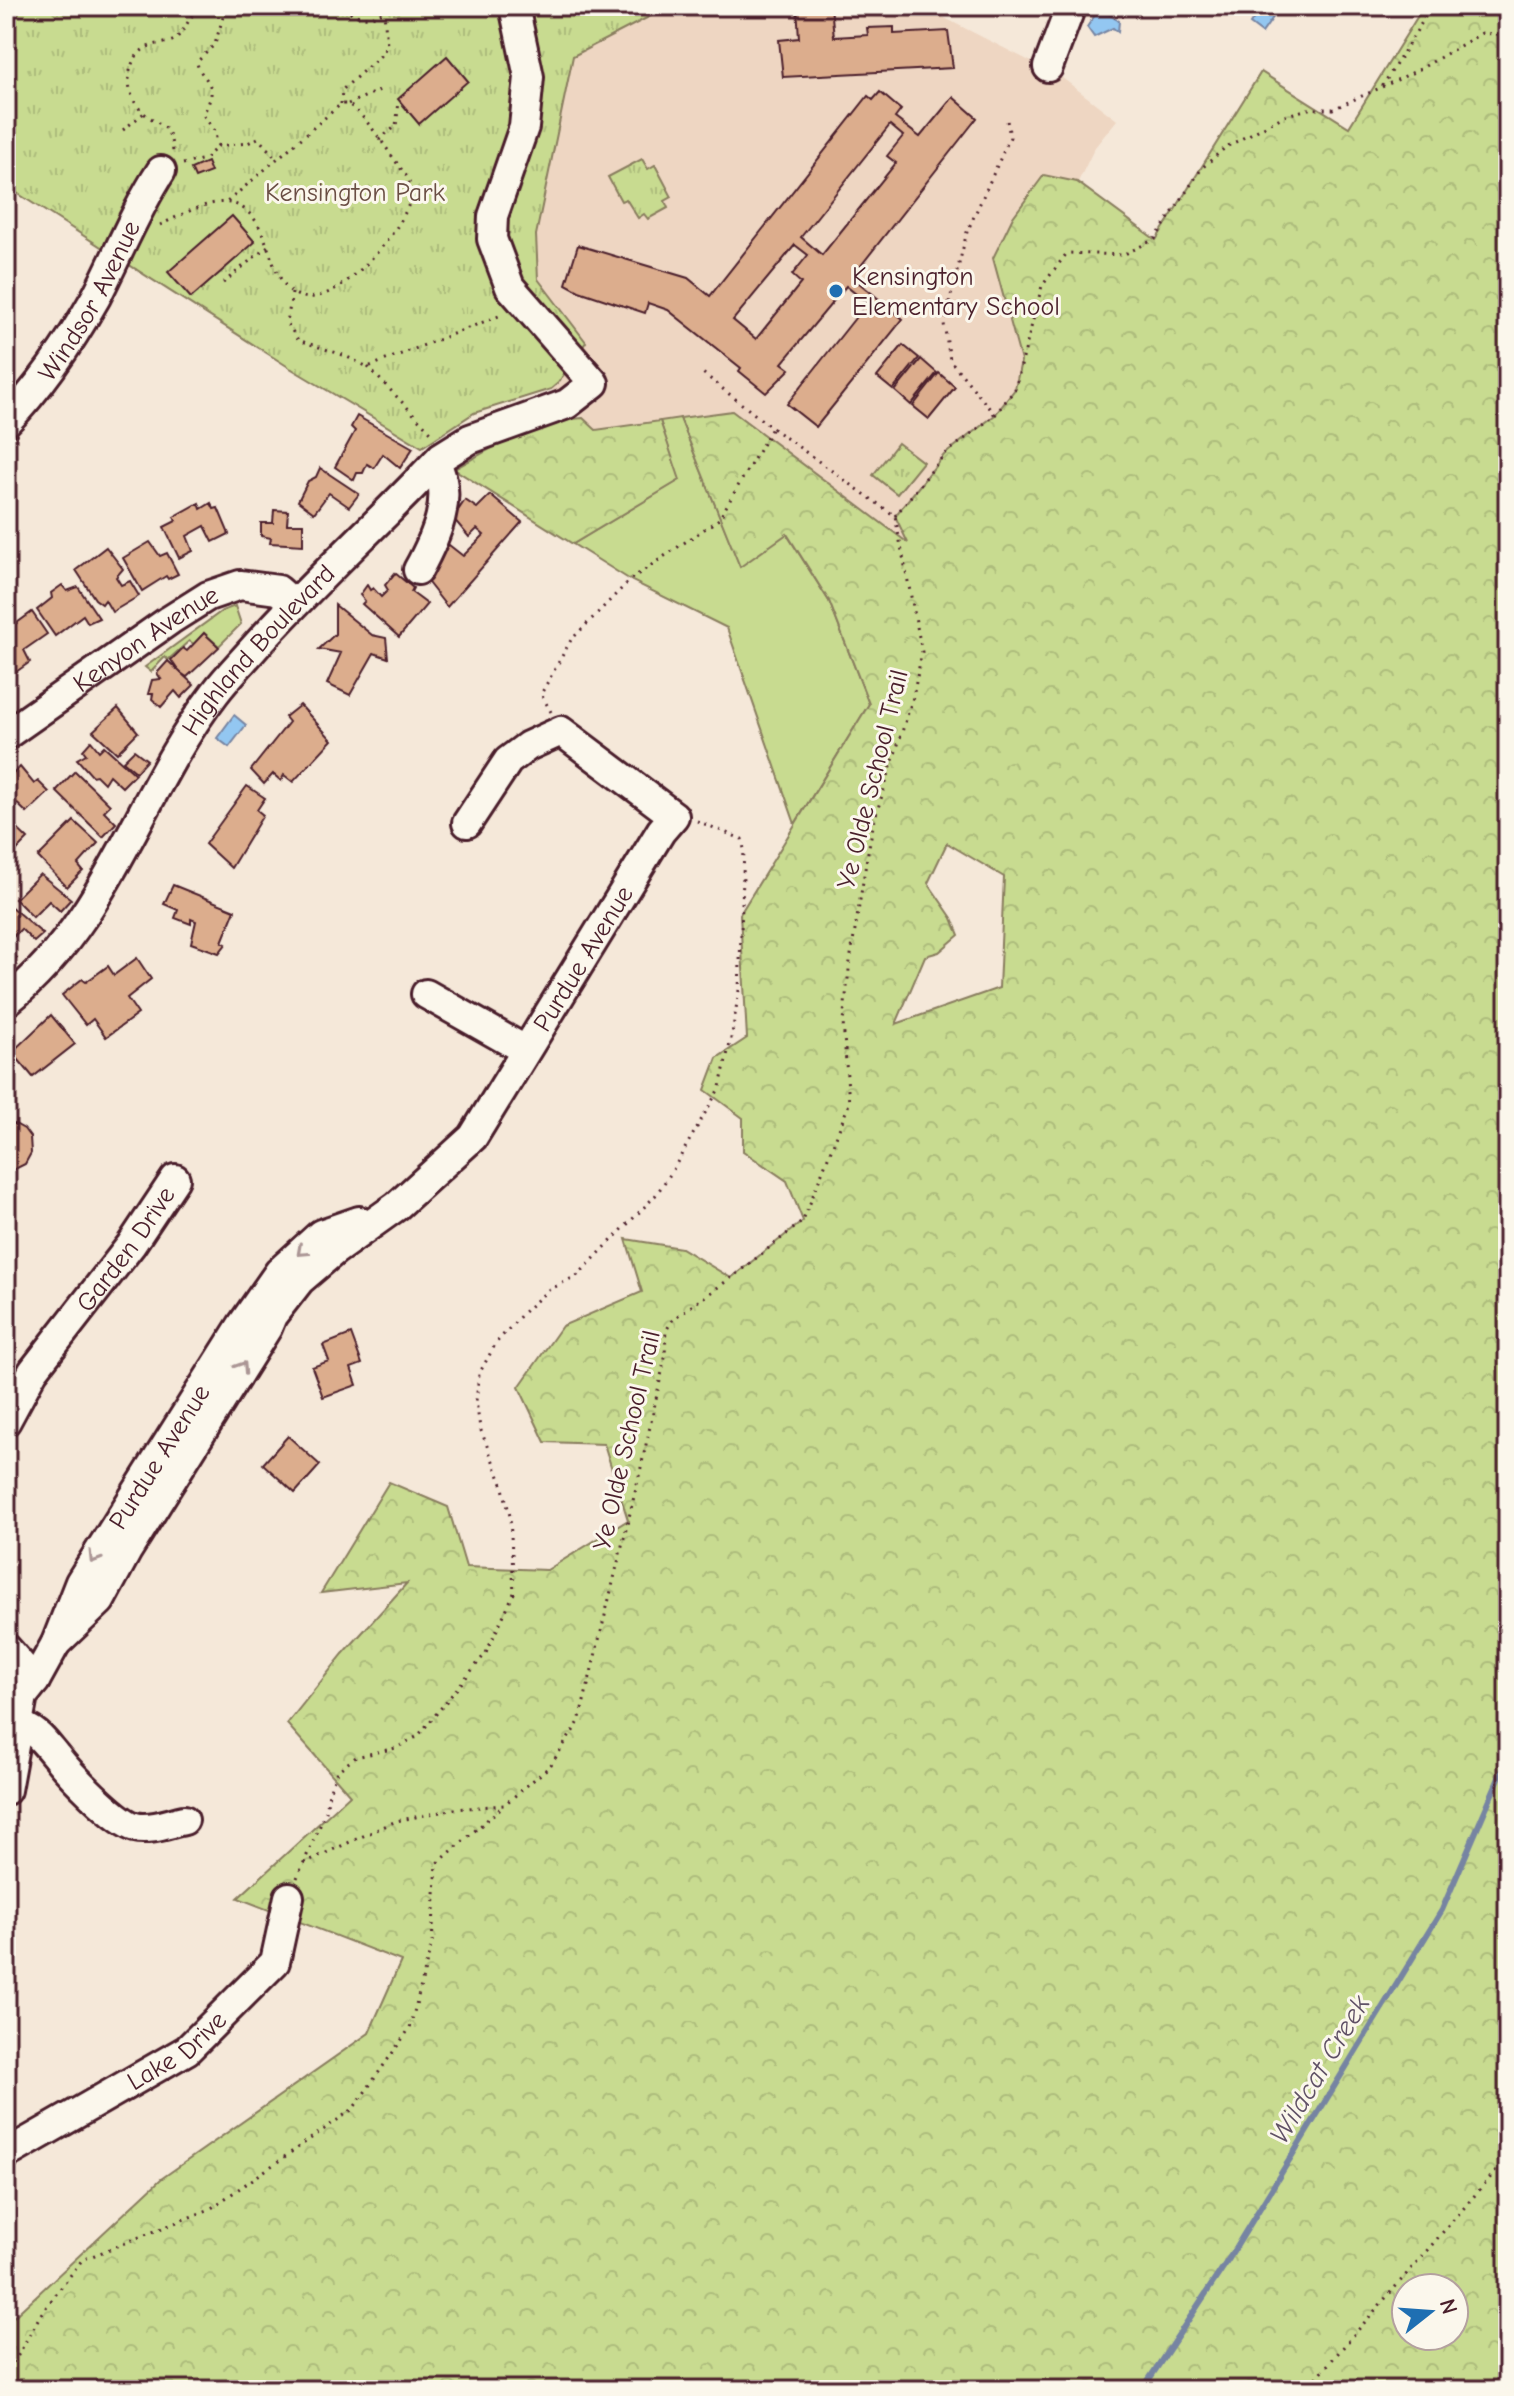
<svg xmlns="http://www.w3.org/2000/svg" width="1514" height="2396" font-family="'Comic Neue',sans-serif">
  <defs>
    <pattern id="forest-crowns" width="20" height="18" patternUnits="userSpaceOnUse" patternTransform="scale(2)"><rect width="20" height="18" fill="#c8db90"/><path d="M2 6a3 3 0 1 1 6 0M12 15a3 3 0 1 1 6 0" fill="none" stroke="#adbc7c"/></pattern>
    <pattern id="park-tufts" width="24" height="20" patternUnits="userSpaceOnUse" patternTransform="scale(2)"><rect width="24" height="20" fill="#c8db90"/><path d="M3 7l-1-3M5 7V3M7 7l1-3M15 17l-1-3M17 17v-4M19 17l1-3" fill="none" stroke="#adbc7c"/></pattern>
  </defs>
  <rect width="100%" height="100%" fill="#f5e8d9"/>
  <filter id="ink" filterUnits="userSpaceOnUse"><feTurbulence type="fractalNoise" baseFrequency=".0125" numOctaves="2"/><feDisplacementMap in="SourceGraphic" scale="16" xChannelSelector="R" yChannelSelector="G"/><feConvolveMatrix kernelMatrix="1 2 1 2 8 2 1 2 1" color-interpolation-filters="sRGB"/></filter>
  <g filter="url(#ink)">
    <!-- built -->
    <path fill="#eed6c2" d="M670,6H921L1061,77L1117,120L1095,147L1078,182L1156,240L950,575L732,411L596,430L551,389L558,383L586,342L538,279L536,236L573,55Z"/>
    <!-- grass -->
    <g fill="#c8db90" stroke="#897d5e" stroke-width="2">
      <path d="M680,418L740,566L786,533L829,601L869,704L795,824L727,628L632,581L573,544L679,480L660,421Z"/>
      <path d="M235,606L241,624L219,646L204,633L194,644L189,641L168,660L165,657L151,672L145,667L222,611Z"/>
    </g>
    <!-- forest -->
    <g fill="url(#forest-crowns)" stroke="#897d5e" stroke-width="2" fill-rule="evenodd">
      <path d="M1424,6H1508V2390H6V2324L161,2179L369,2033L401,1961L238,1898L350,1795L287,1724L343,1654L407,1583L321,1593L389,1482L448,1507L466,1567L547,1570L628,1520L604,1444L545,1442L519,1387L562,1326L642,1292L626,1239L681,1248L731,1278L803,1221L787,1181L743,1151V1118L705,1090L717,1058L747,1038L740,914L869,704L829,601L787,534L740,567L680,418L732,411L908,543L895,516L944,455L995,415L1015,389L1021,361L993,258L1013,217L1044,175L1077,182L1156,240L1261,72L1349,127ZM947,843L1004,877L999,988L896,1024L925,956L939,952L959,935L952,918L928,883ZM1406,2288H1454V2336H1406Z"/>
      <path d="M583,418L596,430L660,421L680,480L573,544L454,469C494,447 536,420 583,418Z"/>
    </g>
    <!-- park -->
    <g fill="url(#park-tufts)" stroke="#897d5e" stroke-width="2">
      <path d="M6,6H670L573,56L536,235L538,279L586,342L558,383L551,389L474,413L422,447L290,368L6,186Z"/>
      <path d="M642,159L648,169L655,165L672,197L665,201L668,208L648,219L644,214L638,218L626,199L621,201L608,177Z"/>
      <path d="M898,443L923,462L897,494L873,475Z"/>
    </g>
    <!-- water -->
    <g fill="#93c7f1" stroke="#7684a2" stroke-width="2">
      <path d="M1262,6H1281L1262,33L1250,24Z"/>
      <path d="M1097,12H1105L1119,21L1118,32L1113,28L1094,37L1087,27Z"/>
      <path d="M234,715L246,725L229,747L217,738Z"/>
    </g>
    <g fill="none" stroke-linecap="round" stroke-linejoin="round">
      <!-- stream -->
      <path stroke="#7684a2" stroke-width="6" d="M1142,2390L1230,2257L1442,1910L1508,1757"/>
    </g>
    <!-- building -->
    <g fill="#dcad8d" stroke="#4a1f2b" stroke-width="2" fill-rule="evenodd">
      <path d="M797,6H831L834,37L868,35L867,28L894,27V34L948,31L953,68L783,77L779,40L799,38Z"/>
      <path d="M447,56L468,81L419,124L398,99Z"/>
      <path d="M880,92L901,110L895,118L920,137L953,97L977,118L852,277L903,319L816,427L787,404L867,303L846,286L782,363L790,369L766,393L739,371L741,368L668,310L648,303L645,313L579,291L566,284L578,245L688,278L710,296L868,96L873,100ZM890,125L903,136L887,156L896,163L822,255L801,237ZM795,245L808,255L792,275L801,283L756,339L733,320Z"/>
      <path d="M207,162L211,172L195,178L191,169Z"/>
      <path d="M232,216L255,242L191,298L168,272Z"/>
      <path d="M903,345L919,358L893,390L877,377Z"/>
      <path d="M921,359L937,373L911,405L895,391Z"/>
      <path d="M939,373L955,387L929,419L913,406Z"/>
      <path d="M357,416L413,448L400,468L383,454L374,468L367,464L363,473H357L354,480L335,467L355,431L351,427Z"/>
      <path d="M320,468L359,494L349,507L329,493L314,513L298,501L308,481L316,477Z"/>
      <path d="M490,495L522,522L447,607L418,570L449,545L463,556L484,535L477,529L469,537L453,518L465,500L477,508Z"/>
      <path d="M199,503L201,509L211,503L214,509L218,508L229,534L213,542L205,526L187,536L193,551L179,558L164,527L176,521L174,517Z"/>
      <path d="M274,510L288,511L287,524H303V545L270,543L271,538L261,536V523H273Z"/>
      <path d="M150,542L160,556L167,553L178,574L168,579L166,576L142,591L123,558Z"/>
      <path d="M106,547L123,569L116,577L121,585L130,581L139,596L112,612L105,600L102,604L95,599L76,570Z"/>
      <path d="M395,573L413,588L411,592L427,604L399,637L362,604L365,601L360,595L367,585L370,590L373,588L381,597L388,590L385,585Z"/>
      <path d="M62,585L67,591L78,587L99,618L88,623L83,615L55,636L37,610L52,598L51,593Z"/>
      <path d="M335,605L372,635L386,638L388,658L374,653L350,695L327,684L341,653L319,649L335,634Z"/>
      <path d="M32,612L47,634L24,650L30,662L16,672L6,659V631Z"/>
      <path d="M204,633L219,647L187,677L179,672L171,660L183,648L187,651Z"/>
      <path d="M168,661L194,685L181,698L175,691L161,707L152,699L153,694H148L152,680L161,679L157,673Z"/>
      <path d="M300,705L332,740L293,782L284,775L281,781L273,774L264,784L251,770L289,722L285,717Z"/>
      <path d="M118,708L138,732L117,753L93,731Z"/>
      <path d="M91,741L99,751L104,746L135,774L122,787L109,775L104,783L96,775L92,776L77,759L86,754L83,750Z"/>
      <path d="M134,750L147,760L136,772L123,761Z"/>
      <path d="M20,767L34,784L38,781L49,792L27,813L6,793V773L13,774Z"/>
      <path d="M75,771L110,805L104,811L116,823L103,837L56,791Z"/>
      <path d="M247,786L265,798L257,810L263,815L231,868L205,844Z"/>
      <path d="M6,799L13,805L10,809L13,811L7,819L28,839L15,852L6,843Z"/>
      <path d="M74,821L98,843L78,865L83,871L67,887L38,857Z"/>
      <path d="M40,874L71,899L60,911L49,901L33,917L15,899Z"/>
      <path d="M173,885L235,910L222,942L226,944L219,953L191,943L196,921L191,919V924L175,918L178,910L164,904Z"/>
      <path d="M10,906L43,934L34,942L21,929L8,942L6,940V911Z"/>
      <path d="M6,947L17,958L6,969Z"/>
      <path d="M137,958L151,979L127,998L138,1014L106,1037L93,1019L86,1025L62,995L82,979L86,982L108,966L114,975Z"/>
      <path d="M51,1015L75,1044L33,1077L12,1052Z"/>
      <path d="M6,1124H15L24,1129L30,1137L31,1153L25,1164L11,1171L6,1170Z"/>
      <path d="M351,1334L362,1364L351,1368L357,1385L323,1397L312,1367L329,1361L323,1345Z"/>
      <path d="M288,1436L320,1465L295,1493L263,1464Z"/>
    </g>
    <g fill="none" stroke-linecap="round" stroke-linejoin="round">
      <defs>
        <g id="minor">
          <path d="M1048,67L1071,6"/>
          <path id="s1" d="M6,422C41,386 71,341 96,297C118,255 135,211 161,171"/>
          <path d="M418,570C436,537 454,498 436,463"/>
          <path id="s2" d="M6,735L170,620L208,596L240,585L278,590L294,604"/>
          <path d="M426,994L525,1050"/>
          <path id="s3" d="M6,1002C109,920 138,794 215,693C227,677 242,662 255,647C314,581 380,522 441,457L470,439L567,404L594,383L510,287L492,239L493,216L524,127L529,77L514,6"/>
          <path id="s4" d="M6,1421L33,1371L131,1245L175,1179"/>
          <path id="s5" d="M56,1643L100,1601L127,1551L267,1328L272,1316L300,1280L334,1251L397,1206L473,1137L661,831L674,816L561,731L528,746L508,761L467,823"/>
          <path d="M6,1648L35,1681"/>
          <path d="M18,1725C37,1730 44,1742 56,1756C69,1773 116,1822 135,1827C151,1831 169,1823 184,1820"/>
          <path id="s6" d="M6,1790L23,1696L35,1681L56,1643L80,1582L242,1325L279,1272L321,1234L359,1221"/>
          <path id="s7" d="M6,2154L187,2050L275,1962L289,1897"/>
        </g>
      </defs>
      <!-- minor casing -->
      <use href="#minor" stroke="#4a1f2b" stroke-width="34"/>
      <!-- path -->
      <g stroke="#4a1f2b" stroke-width="3" stroke-dasharray="2 6" stroke-linecap="butt">
        <path d="M344,6C359,23 376,19 392,6"/>
        <path d="M426,6H428"/>
        <path d="M1382,87L1420,69L1482,33L1508,35"/>
        <path d="M341,104L342,90L380,56L387,46L384,12"/>
        <path d="M348,104L380,90"/>
        <path d="M123,130L144,113"/>
        <path d="M379,140L396,126L399,102"/>
        <path d="M218,146L214,130L204,116C205,107 212,100 211,91C210,78 198,74 197,62L215,44L224,14L231,6"/>
        <path d="M173,151C169,124 164,128 145,114C123,97 123,57 150,46C157,43 167,44 174,40C185,32 189,16 200,6"/>
        <path d="M183,164L205,159L218,146L248,143L258,138L276,158"/>
        <path d="M160,225C182,215 217,193 241,207C269,224 266,261 285,285C316,327 382,252 398,225C410,205 418,190 402,170C386,149 370,120 348,104H341L227,202"/>
        <path d="M223,283L268,246"/>
        <path d="M292,293L287,323L298,340L343,355L368,367L504,314"/>
        <path d="M368,367L432,433"/>
        <path d="M995,415L1015,389L1042,286L1067,253L1123,255L1155,239L1202,168L1226,147L1284,116L1308,109H1333L1382,87L1432,6"/>
        <path d="M895,516L944,455L995,415L950,360L944,324L967,232L1010,137L1006,115"/>
        <path d="M551,712L541,694L571,640L631,579L719,519L772,428"/>
        <path d="M304,1863L396,1821L455,1809L504,1805L550,1766L579,1722L640,1472L665,1358L666,1331L673,1319L731,1278L803,1221L849,1104L843,1022L850,961L867,857L874,821L913,697L922,652L895,516L772,428L699,370"/>
        <path d="M297,1878L326,1812L329,1792L337,1771L356,1757L396,1748L418,1736L486,1653L514,1593L510,1516L502,1484L480,1428L476,1401L479,1374L496,1343L524,1312L547,1291L578,1275L655,1196L671,1173L720,1087L732,1034L739,990L744,849L742,839L697,821"/>
        <path d="M6,2377L41,2314L82,2260L210,2209L353,2109L410,2028L432,1942L437,1864L504,1805"/>
        <path d="M1306,2390L1508,2157"/>
      </g>
      <!-- minor -->
      <use href="#minor" stroke="#fbf7ec" stroke-width="28"/>
    </g>
    <!-- one-way arrows -->
    <defs><path id="oneway-chevron" d="M-2-3.5L2.5 0L-2 3.5" fill="none" stroke-width="1.6" stroke-linecap="round" stroke-linejoin="round" transform="scale(2)"/></defs>
    <g stroke="#ab9695">
      <use href="#oneway-chevron" transform="translate(302 1251) rotate(138)"/>
      <use href="#oneway-chevron" transform="translate(242 1367) rotate(-57)"/>
      <use href="#oneway-chevron" transform="translate(94 1558) rotate(122)"/>
    </g>
  </g>
  <!-- markers -->
  <circle fill="#1f6fb2" stroke="#fbf7ec" stroke-width="3" cx="836" cy="291" r="8"/>
  <g text-anchor="middle" stroke-width="6" stroke-linejoin="round" paint-order="stroke">
    <!-- park labels -->
    <g font-size="26" fill="#6a4e44" stroke="#fbf7ec">
      <text x="355" y="201">Kensington Park</text>
    </g>
    <!-- poi labels -->
    <g font-size="26" fill="#4a1f2b" stroke="#fbf7ec" text-anchor="start">
      <text x="852" y="285">Kensington<tspan x="852" dy="30">Elementary School</tspan></text>
    </g>
    <!-- street labels -->
    <g font-size="26" fill="#4a1f2b" stroke="#fbf7ec">
      <text dy="9" stroke="none"><textPath href="#s1" startOffset="148">Windsor Avenue</textPath></text>
      <text dy="9" stroke="none"><textPath href="#s2" startOffset="170">Kenyon Avenue</textPath></text>
      <text dy="9" stroke="none"><textPath href="#s3" startOffset="436">Highland Boulevard</textPath></text>
      <text transform="translate(872 779) rotate(-76)" y="9">Ye Olde School Trail</text>
      <text dy="9" stroke="none"><textPath href="#s5" startOffset="874">Purdue Avenue</textPath></text>
      <text dy="9" stroke="none"><textPath href="#s4" startOffset="210">Garden Drive</textPath></text>
      <text transform="translate(626 1440) rotate(-77)" y="9">Ye Olde School Trail</text>
      <text dy="9" stroke="none"><textPath href="#s6" startOffset="372">Purdue Avenue</textPath></text>
      <text dy="9" stroke="none"><textPath href="#s7" startOffset="200">Lake Drive</textPath></text>
    </g>
    <!-- water labels -->
    <g font-size="28" font-style="italic" fill="#605166" stroke="#fbf7ec">
      <text transform="translate(1319 2069) rotate(-59)" y="10">Wildcat Creek</text>
    </g>
  </g>
  <!-- margin -->
  <rect width="1514" height="2396" fill="none" stroke="#fbf7ec" stroke-width="32"/>
  <rect x="16" y="16" width="1482" height="2364" fill="none" stroke="#4a1f2b" stroke-width="3" filter="url(#ink)"/>
  <!-- north arrow -->
  <g transform="translate(1430 2312) rotate(73)"><circle r="38" fill="#fbf7ec" stroke="#b4a19f" stroke-width="2"/>
  <path d="M0-6L14 30L0 20L-14 30Z" fill="#1f6fb2"/>
  <text y="-12" font-size="22" font-weight="bold" text-anchor="middle" fill="#4a1f2b">N</text>
  </g>
</svg>
